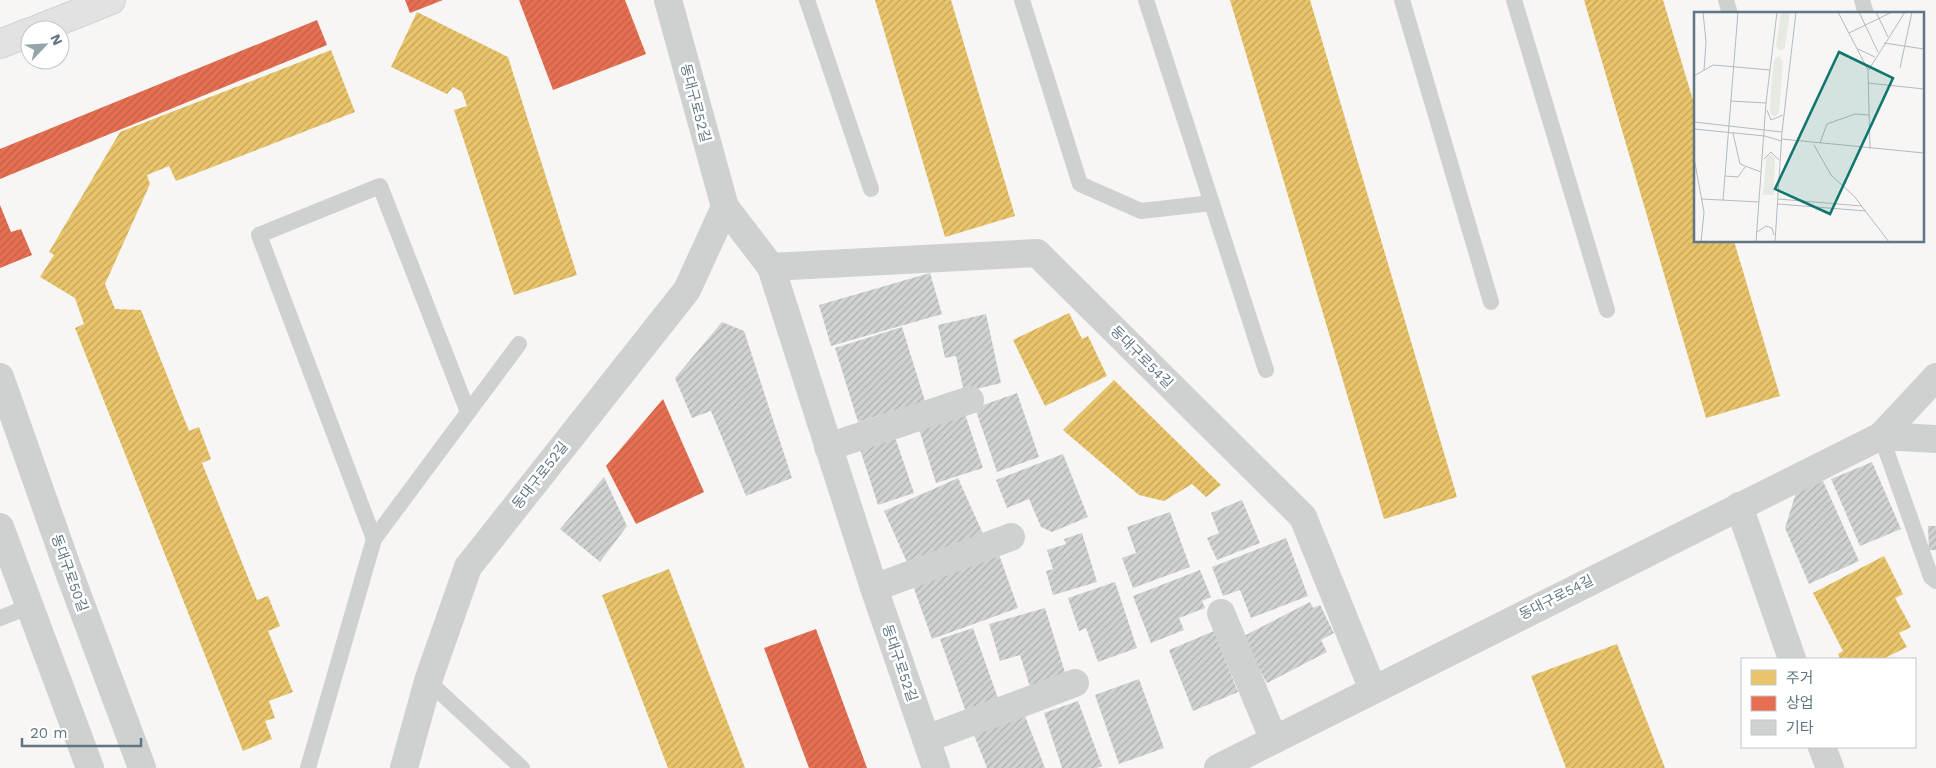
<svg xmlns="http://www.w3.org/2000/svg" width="1936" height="768" font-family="'Work Sans','Noto Sans KR',sans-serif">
  <defs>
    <pattern id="homes-hatch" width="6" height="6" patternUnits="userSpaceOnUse" patternTransform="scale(1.25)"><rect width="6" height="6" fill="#e9c46a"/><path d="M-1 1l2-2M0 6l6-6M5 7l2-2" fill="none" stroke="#c0a45d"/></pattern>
    <pattern id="shops-hatch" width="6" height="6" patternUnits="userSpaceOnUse" patternTransform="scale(1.25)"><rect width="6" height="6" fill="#e76f51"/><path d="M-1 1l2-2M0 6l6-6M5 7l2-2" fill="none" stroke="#bf6049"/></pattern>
    <pattern id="building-hatch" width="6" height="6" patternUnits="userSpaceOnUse" patternTransform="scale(1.25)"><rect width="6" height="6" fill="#d0d2d2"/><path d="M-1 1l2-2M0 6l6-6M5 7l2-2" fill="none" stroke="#acafb0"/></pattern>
  </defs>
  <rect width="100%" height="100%" fill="#f7f6f5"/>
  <!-- homes -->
  <g fill="url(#homes-hatch)">
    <path d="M875,0H951L1015,216L945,237Z"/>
    <path d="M1230,0H1310L1457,497L1384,519Z"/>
    <path d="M1584,0H1663L1695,107V241H1734L1780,396L1706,418Z"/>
    <path d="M417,12L508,57L577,275L514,295L454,110L467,106L462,92L453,87L447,94L391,67Z"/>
    <path d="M331,50L355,112L176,181L169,166L147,175L150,184L105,284L115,309L141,310L189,431L199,427L211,459L202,463L257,600L268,596L280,626L268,631L293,692L269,701L275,718L265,721L272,739L243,751L75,328L84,324L75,298L40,277L54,255L49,252L120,132Z"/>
    <path d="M1069,313L1082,339L1088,336L1107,376L1045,406L1013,340Z"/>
    <path d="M1114,380L1221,485L1206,497L1192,484L1164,501L1139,495L1063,430Z"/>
    <path d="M1884,556L1903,594L1895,598L1911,627L1899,633L1907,647L1883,659H1840L1838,654L1843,651L1813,593Z"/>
    <path d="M669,569L745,768H668L602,595Z"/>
    <path d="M1617,644L1665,768H1566L1531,676Z"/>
  </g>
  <!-- shops -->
  <g fill="url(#shops-hatch)">
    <path d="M405,0H443L410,13Z"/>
    <path d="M519,0H625L646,54L553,90Z"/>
    <path d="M317,20L327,45L0,179V149Z"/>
    <path d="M0,205L11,232L21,229L32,255L0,268Z"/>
    <path d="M663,399L704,492L636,524L606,466Z"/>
    <path d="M816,629L867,768H809L764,648Z"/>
  </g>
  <!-- building -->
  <g fill="url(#building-hatch)">
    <path d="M930,273L942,314L831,346L819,305Z"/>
    <path d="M986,314L1001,383L964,392L956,356L945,358L938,325Z"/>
    <path d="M722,322L744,331L792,478L746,496L711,411L692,418L675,378Z"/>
    <path d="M902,327L925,401L858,422L835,348Z"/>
    <path d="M1017,393L1039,457L997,472L975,408Z"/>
    <path d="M965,414L983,468L936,483L918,426Z"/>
    <path d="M894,434L914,493L878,505L859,446Z"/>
    <path d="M1063,454L1088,517L1052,532L1041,527L1029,499L1007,508L996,480Z"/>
    <path d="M1872,462L1901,529L1860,546L1831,479Z"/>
    <path d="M604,477L627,526L600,562L560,529Z"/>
    <path d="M958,478L984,536L910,569L884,511Z"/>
    <path d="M1823,481L1859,561L1809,584L1785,528L1796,493Z"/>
    <path d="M1242,500L1260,543L1217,560L1207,538L1219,533L1211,513Z"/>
    <path d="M1170,512L1190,567L1133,588L1122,558L1136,553L1127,527Z"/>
    <path d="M1928,526H1936V550H1929Z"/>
    <path d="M1082,533L1097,582L1053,595L1046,571L1053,569L1047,550L1066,544L1064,539Z"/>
    <path d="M1286,538L1308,596L1251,618L1240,590L1223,596L1212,567Z"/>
    <path d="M997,549L1018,608L932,639L911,580Z"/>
    <path d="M1200,570L1211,597L1202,601L1205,608L1179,618L1184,630L1151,643L1133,596Z"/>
    <path d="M1115,582L1137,648L1098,662L1086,628L1079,631L1068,598Z"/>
    <path d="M1310,602L1313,608L1320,605L1334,633L1321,640L1327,652L1267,683L1242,637Z"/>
    <path d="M1045,608L1067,679L1031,690L1020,655L1000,661L989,624Z"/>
    <path d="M973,628L1000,704L967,715L940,639Z"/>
    <path d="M1214,631L1238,692L1193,711L1169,650Z"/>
    <path d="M1139,679L1164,748L1119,764L1095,695Z"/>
    <path d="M1078,701L1102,766L1097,768H1062L1044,713Z"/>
    <path d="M1025,716L1045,768H987L972,730Z"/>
  </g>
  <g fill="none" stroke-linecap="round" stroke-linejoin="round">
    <defs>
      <g id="secondary">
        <path d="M36,30L111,0"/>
        <path d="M0,44L30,32"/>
      </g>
    </defs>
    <!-- secondary casing -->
    <use href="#secondary" stroke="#d0d3d4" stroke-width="30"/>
    <!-- lane -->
    <g stroke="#cfd0d0" stroke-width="16">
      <path d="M807,0L871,189"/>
      <path d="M1022,0L1080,184L1141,211L1212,203"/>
      <path d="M1146,0L1266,370"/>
      <path d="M1402,0L1491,302"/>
      <path d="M1514,0L1607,310"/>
      <path d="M1726,0L1730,14"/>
      <path d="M1862,0L1866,14"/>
      <path d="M1881,436L1931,577L1936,581"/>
      <path d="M374,539L259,235L380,186L468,412"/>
      <path d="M0,618L30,606"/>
      <path d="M428,681L522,768"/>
      <path d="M308,768L374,539L519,344"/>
    </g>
    <!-- street -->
    <g stroke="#cfd0d0" stroke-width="28">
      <path d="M668,0L725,207L771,267L874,588L936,768"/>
      <path d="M771,267L1037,253L1303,517L1373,690"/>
      <path d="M0,377L70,575L142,768"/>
      <path d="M1881,436L1936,377"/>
      <path d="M828,447L970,400"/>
      <path d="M1739,506L1792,659"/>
      <path d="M0,527L90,768"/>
      <path d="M874,588L1011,537"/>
      <path d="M1221,613L1274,740"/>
      <path d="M926,739L1075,683"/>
      <path d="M1822,747L1830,768"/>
      <path d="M404,768L428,681L468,567L687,290L725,207"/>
      <path d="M1218,768L1881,436L1936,439"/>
    </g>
    <!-- secondary -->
    <use href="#secondary" stroke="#e2e2e2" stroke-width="28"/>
  </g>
  <g text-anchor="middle" stroke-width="5" stroke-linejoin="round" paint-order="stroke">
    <!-- street labels -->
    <g font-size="14" fill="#607682" stroke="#fff">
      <text transform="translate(696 103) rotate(75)" y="5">동대구로52길</text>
      <text transform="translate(1142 357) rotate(45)" y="5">동대구로54길</text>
      <text transform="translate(540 475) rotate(-52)" y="5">동대구로52길</text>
      <text transform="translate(70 573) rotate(70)" y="5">동대구로50길</text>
      <text transform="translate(1556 597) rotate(-27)" y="5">동대구로54길</text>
      <text transform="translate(900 663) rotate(71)" y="5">동대구로52길</text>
    </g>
  </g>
  <!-- overview -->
  <g transform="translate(1694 12)">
    <rect width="230" height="230" fill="#f7f6f5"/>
    <path d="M87,0H96L91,36L86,39L82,34ZM85,44L89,49L85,101L80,105L76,100L77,76L80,48ZM77,142L81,146L80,183H69L72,146Z" fill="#e7eae3"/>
    <path fill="none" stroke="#b2bbc0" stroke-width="1" d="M9,0L12,30L10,58M144,0L174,58M165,0L184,40M182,0L194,25M155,21L198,0M190,31L230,37M164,37L181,45M206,56L218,0M0,64L19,53L76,58M174,71L230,77M36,89L72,91M73,98L77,108L89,103M0,110L88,120M0,117L71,124L87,129M39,121L46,152L67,160M88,127L230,141M126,131L133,112L161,102L175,103M120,133L137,163L160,184L195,230M176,137L174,59L211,0M0,146L10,200L7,230M70,147L77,140L85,148M31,164L44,165L51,155M8,187L65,190M84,187L168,194M29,188L44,0M84,192L172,199M63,220L72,214L78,216L80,223M62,230L72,91L83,0M81,230L88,120L102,0"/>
    <path fill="#0f766e" fill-opacity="0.15" stroke="#0f766e" stroke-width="2.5" d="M145,40L199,66L136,202L81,177Z"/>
    <rect width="230" height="230" fill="none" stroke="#607682" stroke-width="2.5"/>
  </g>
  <!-- legend -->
  <rect x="1741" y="658" width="175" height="90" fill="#ffffff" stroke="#bfc8cd"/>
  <rect x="1751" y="670" width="25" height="15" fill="#e9c46a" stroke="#bfc8cd"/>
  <text x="1786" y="683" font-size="15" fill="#607682">주거</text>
  <rect x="1751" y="696" width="25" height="15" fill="#e76f51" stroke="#bfc8cd"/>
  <text x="1786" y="708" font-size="15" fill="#607682">상업</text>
  <rect x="1751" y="720" width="25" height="15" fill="#d0d2d2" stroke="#bfc8cd"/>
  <text x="1786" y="733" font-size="15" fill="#607682">기타</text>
  <!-- north arrow -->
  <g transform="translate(45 45) rotate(65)"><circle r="24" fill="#ffffff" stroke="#bfc8cd"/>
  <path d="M0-4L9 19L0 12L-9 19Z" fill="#95a3aa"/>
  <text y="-8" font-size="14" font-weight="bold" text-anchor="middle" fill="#607682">N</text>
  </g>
  <!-- scale -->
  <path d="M22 738v8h119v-8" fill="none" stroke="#607682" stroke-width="2.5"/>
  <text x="30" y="738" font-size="15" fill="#607682" stroke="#ffffff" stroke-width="4" paint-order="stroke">20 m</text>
</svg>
